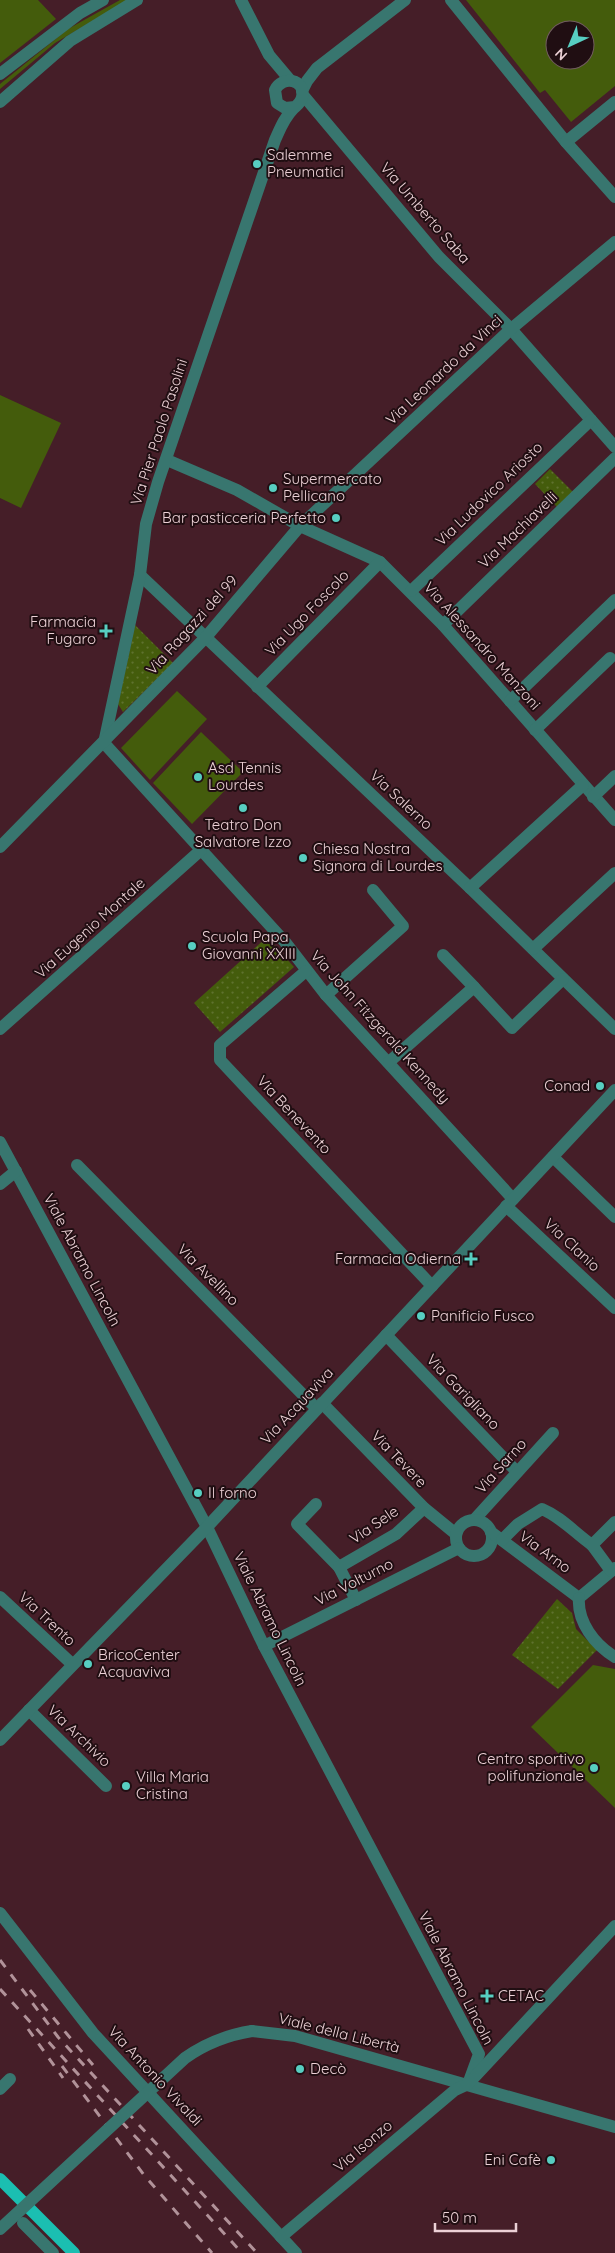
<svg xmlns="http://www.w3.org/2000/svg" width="615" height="2253" font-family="Quicksand,sans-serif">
  <defs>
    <pattern id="park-dots" width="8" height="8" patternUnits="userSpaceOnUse" patternTransform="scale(1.25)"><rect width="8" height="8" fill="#445c0c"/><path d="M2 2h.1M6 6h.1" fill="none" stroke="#5f722f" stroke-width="1.8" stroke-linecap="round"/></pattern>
  </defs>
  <rect width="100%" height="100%" fill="#451e28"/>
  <!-- grass -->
  <g fill="#445c0c" fill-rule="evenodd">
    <path d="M0,0H38L56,19L0,63Z"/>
    <path d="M120,0H128L55,43L0,89V84L68,29Z"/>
    <path d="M466,0H615V86L571,122L545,90L540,93ZM555,30H585V60H555Z"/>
    <path d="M0,395L61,423L21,508L0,498Z"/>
    <path d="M177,691L207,719L150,780L121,748Z"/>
    <path d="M201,732L243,772L192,824L153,783Z"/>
    <path d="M593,1665L615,1669V1808L531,1727Z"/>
  </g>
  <!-- park -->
  <g fill="url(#park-dots)">
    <path d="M550,469L574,493L558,508L535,484Z"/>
    <path d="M135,625L173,663L123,712L118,704Z"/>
    <path d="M267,937L294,967L220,1032L194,1003Z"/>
    <path d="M557,1599L572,1613L576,1629L597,1650L558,1689L512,1655Z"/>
  </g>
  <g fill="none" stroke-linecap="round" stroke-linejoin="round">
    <!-- minor -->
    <g stroke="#38766f" stroke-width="12">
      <path d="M241,0L269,55L290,80"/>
      <path d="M451,0L566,142L615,197"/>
      <path d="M0,74L80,13L103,0"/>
      <path d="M302,91L307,81L317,68L405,0"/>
      <path d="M303,95L439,257L511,329L615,447"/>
      <path d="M0,102L70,41L137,0"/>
      <path d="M566,142L615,102"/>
      <path d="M167,460L237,490L300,526L380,562L443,625L615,820"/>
      <path d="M140,575L470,888L615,1029"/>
      <path d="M411,591L591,420"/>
      <path d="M443,625L615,458"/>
      <path d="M257,687L380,562"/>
      <path d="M510,701L615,600"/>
      <path d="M535,730L610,658"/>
      <path d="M104,743L140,575L146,524L158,482L275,140C280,129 284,118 293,109C297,105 301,103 302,97C306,79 282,75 275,90L277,103L285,108L295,107"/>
      <path d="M104,743L285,942L326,995L513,1199"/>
      <path d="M593,797L615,776"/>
      <path d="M0,847L206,637L300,526L511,329L615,242"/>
      <path d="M470,888L583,785"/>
      <path d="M533,949L615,873"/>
      <path d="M443,955L474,987"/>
      <path d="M306,971L220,1045V1060L432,1286"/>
      <path d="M326,995L403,926L373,890"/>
      <path d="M0,1029L201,850"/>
      <path d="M389,1062L474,987L512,1028L563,979"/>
      <path d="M0,1142L207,1527L264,1646L479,2054L468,2084"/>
      <path d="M553,1157L615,1217"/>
      <path d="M77,1165L317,1409"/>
      <path d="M0,1184L16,1171"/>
      <path d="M506,1206L615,1308"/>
      <path d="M386,1335L517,1472"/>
      <path d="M322,1403L424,1508L456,1534"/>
      <path d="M316,1504L297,1524L339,1567"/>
      <path d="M474,1520L553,1433"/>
      <circle cx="474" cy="1538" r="18"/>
      <path d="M491,1532L579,1598L615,1568"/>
      <path d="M502,1540L518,1524L542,1509C561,1517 575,1533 592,1545"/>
      <path d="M611,1571L592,1545L615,1522"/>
      <path d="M0,1597L72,1664"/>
      <path d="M579,1598C577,1622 595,1645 615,1657"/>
      <path d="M356,1600L339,1567L396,1534L424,1508"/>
      <path d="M264,1646L459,1548"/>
      <path d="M29,1710L106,1786"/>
      <path d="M0,1740L207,1527L615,1090"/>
      <path d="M0,1913L93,2033L296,2253"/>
      <path d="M252,2031L295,2036L615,2127"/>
      <path d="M0,2089L10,2079"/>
      <path d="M23,2223L53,2253"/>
      <path d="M281,2237L455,2090L468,2084L615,1926"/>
    </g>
    <!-- major -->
    <path stroke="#1bbfb1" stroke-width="12" d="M0,2179L74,2253"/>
    <!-- rail -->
    <g stroke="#b19299" stroke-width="3" stroke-dasharray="9 9" stroke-linecap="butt">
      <path d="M0,1960L58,2037L257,2253"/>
      <path d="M0,1989L242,2253"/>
      <path d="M30,1990L93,2065"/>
      <path d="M28,2029L63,2078"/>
      <path d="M62,2066L144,2175L212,2253"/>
    </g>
    <!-- minor-bridge -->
    <path stroke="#38766f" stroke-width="12" d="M0,2229L185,2058C206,2043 227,2035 252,2031"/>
  </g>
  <!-- markers -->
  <g fill="#57cec1" stroke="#200e12" stroke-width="2">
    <circle cx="257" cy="164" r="5"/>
    <circle cx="273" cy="488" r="5"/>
    <circle cx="336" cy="518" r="5"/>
    <path d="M103.5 623.5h5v5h5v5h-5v5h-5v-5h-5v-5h5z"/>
    <circle cx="198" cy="777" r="5"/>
    <circle cx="243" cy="808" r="5"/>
    <circle cx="303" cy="858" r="5"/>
    <circle cx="192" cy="946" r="5"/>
    <circle cx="600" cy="1086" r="5"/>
    <path d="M468.5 1251.5h5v5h5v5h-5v5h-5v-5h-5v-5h5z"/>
    <circle cx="421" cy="1316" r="5"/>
    <circle cx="198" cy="1493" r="5"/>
    <circle cx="88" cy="1664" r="5"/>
    <circle cx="594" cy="1768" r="5"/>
    <circle cx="126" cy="1786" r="5"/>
    <path d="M484.5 1988.5h5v5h5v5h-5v5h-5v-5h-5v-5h5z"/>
    <circle cx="300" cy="2069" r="5"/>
    <circle cx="551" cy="2160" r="5"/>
  </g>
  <g text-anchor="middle" stroke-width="4" stroke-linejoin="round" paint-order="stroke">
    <!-- poi labels -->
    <g font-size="15" fill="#ecd1d6" stroke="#200e12" text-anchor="start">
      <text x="267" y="160">Salemme<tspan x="267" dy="17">Pneumatici</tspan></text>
      <text x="283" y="484">Supermercato<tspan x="283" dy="17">Pellicano</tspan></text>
      <text x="326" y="523" text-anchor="end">Bar pasticceria Perfetto</text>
      <text x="96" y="627" text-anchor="end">Farmacia<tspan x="96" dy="17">Fugaro</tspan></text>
      <text x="208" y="773">Asd Tennis<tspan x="208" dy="17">Lourdes</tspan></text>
      <text x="243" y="830" text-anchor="middle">Teatro Don<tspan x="243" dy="17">Salvatore Izzo</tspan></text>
      <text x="313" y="854">Chiesa Nostra<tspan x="313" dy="17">Signora di Lourdes</tspan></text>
      <text x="202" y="942">Scuola Papa<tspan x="202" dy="17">Giovanni XXIII</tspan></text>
      <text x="590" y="1091" text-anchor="end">Conad</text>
      <text x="461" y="1264" text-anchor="end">Farmacia Odierna</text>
      <text x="431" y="1321">Panificio Fusco</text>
      <text x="208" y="1498">Il forno</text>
      <text x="98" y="1660">BricoCenter<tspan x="98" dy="17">Acquaviva</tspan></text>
      <text x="584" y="1764" text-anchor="end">Centro sportivo<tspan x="584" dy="17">polifunzionale</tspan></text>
      <text x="136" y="1782">Villa Maria<tspan x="136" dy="17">Cristina</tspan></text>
      <text x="498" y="2001">CETAC</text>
      <text x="310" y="2074">Decò</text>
      <text x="541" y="2165" text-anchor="end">Eni Cafè</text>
    </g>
    <!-- street labels -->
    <g font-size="15" fill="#ecd1d6" stroke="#200e12">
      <text transform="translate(425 213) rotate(49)" y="5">Via Umberto Saba</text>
      <text transform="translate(444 370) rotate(-43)" y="5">Via Leonardo da Vinci</text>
      <text transform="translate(159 432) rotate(-72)" y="5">Via Pier Paolo Pasolini</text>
      <text transform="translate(489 494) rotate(-44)" y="5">Via Ludovico Ariosto</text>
      <text transform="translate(518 530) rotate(-44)" y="5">Via Machiavelli</text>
      <text transform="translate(307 613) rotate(-46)" y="5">Via Ugo Foscolo</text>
      <text transform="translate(192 625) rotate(-48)" y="5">Via Ragazzi del 99</text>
      <text transform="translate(482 646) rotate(48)" y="5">Via Alessandro Manzoni</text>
      <text transform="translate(401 800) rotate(43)" y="5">Via Salerno</text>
      <text transform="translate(90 928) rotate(-42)" y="5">Via Eugenio Montale</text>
      <text transform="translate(380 1027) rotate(48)" y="5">Via John Fitzgerald Kennedy</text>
      <text transform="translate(294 1115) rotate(47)" y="5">Via Benevento</text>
      <text transform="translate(572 1245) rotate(43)" y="5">Via Clanio</text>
      <text transform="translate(82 1260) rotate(62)" y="5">Viale Abramo Lincoln</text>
      <text transform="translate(208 1275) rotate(45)" y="5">Via Avellino</text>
      <text transform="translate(463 1392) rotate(46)" y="5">Via Garigliano</text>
      <text transform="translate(297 1406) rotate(-47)" y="5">Via Acquaviva</text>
      <text transform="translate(399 1459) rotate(46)" y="5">Via Tevere</text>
      <text transform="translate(501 1466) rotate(-48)" y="5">Via Sarno</text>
      <text transform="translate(374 1525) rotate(-34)" y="5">Via Sele</text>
      <text transform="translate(545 1552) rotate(36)" y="5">Via Arno</text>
      <text transform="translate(354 1582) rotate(-27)" y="5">Via Volturno</text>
      <text transform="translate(47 1619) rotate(43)" y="5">Via Trento</text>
      <text transform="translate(270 1619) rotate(64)" y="5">Viale Abramo Lincoln</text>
      <text transform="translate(79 1736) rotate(44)" y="5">Via Archivio</text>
      <text transform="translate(456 1978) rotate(63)" y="5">Viale Abramo Lincoln</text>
      <text transform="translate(339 2033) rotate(14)" y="5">Viale della Libertà</text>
      <text transform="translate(155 2076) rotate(47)" y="5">Via Antonio Vivaldi</text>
      <text transform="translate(363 2146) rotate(-40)" y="5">Via Isonzo</text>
    </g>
  </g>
  <!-- north arrow -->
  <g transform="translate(570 45) rotate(224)"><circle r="24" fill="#200e12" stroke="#725c60"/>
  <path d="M0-4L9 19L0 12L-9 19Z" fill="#57cec1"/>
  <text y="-8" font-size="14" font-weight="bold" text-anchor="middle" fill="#ecd1d6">N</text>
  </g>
  <!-- scale -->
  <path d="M435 2223v8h81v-8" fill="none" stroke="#ecd1d6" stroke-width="2.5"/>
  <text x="442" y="2223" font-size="15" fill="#ecd1d6" stroke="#200e12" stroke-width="4" paint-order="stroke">50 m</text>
</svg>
